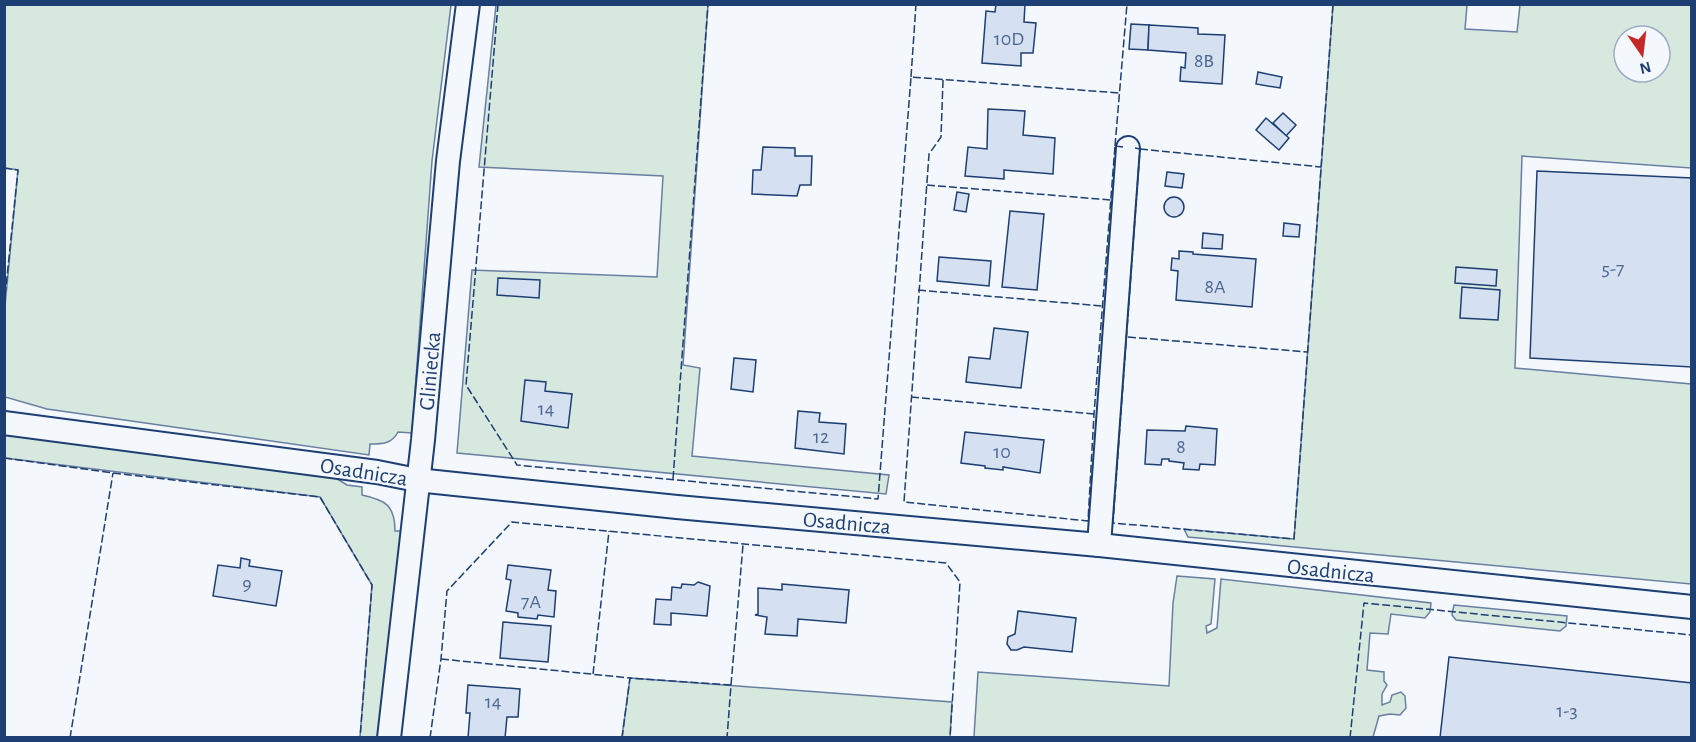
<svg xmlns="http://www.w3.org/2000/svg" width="1696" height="742" font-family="'Alegreya Sans',sans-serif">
  <rect width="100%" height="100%" fill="#f4f7fb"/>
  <!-- green -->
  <g fill="#d7e8df" stroke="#687fa3" stroke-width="1.5" fill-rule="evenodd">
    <path d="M5,4L451,5L432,161L412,433L398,432C392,444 382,444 370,444L369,455L47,409L5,397V306L18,170L5,168Z"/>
    <path d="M496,5H708L683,365L700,368L692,456L889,475L886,494L457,453L472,270L657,277L663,176L479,167Z"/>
    <path d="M1333,5H1467L1465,29L1517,32L1520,5H1691V168L1522,156L1515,368L1691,384V584L1188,537L1184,529L1294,539ZM1624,36H1660V72H1624Z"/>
    <path d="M4,424L329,474L347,485L362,487V495C385,500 395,505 395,531H403L386,737H360L372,585L320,497L5,458Z"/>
    <path d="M1177,576L1215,579L1211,624L1206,626L1207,633L1217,628L1221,579L1431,603L1430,612L1425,618L1391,614L1388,634L1370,633L1367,670L1384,672V681L1387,685L1382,694V705L1390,702L1392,695L1401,692L1405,696L1406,708L1400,715L1390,714L1379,716L1373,737H974L978,672L1169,686L1173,603Z"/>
    <path d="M1454,605L1567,616L1566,626L1560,631L1456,620L1452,615Z"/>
    <path d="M630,678L952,702L950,737H622Z"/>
  </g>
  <!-- building -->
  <g fill="#d5e0f0" stroke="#1d3f73" stroke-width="1.5">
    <path d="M996,4H1025L1024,22L1036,23L1033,53H1021V66L982,63L986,11L995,12Z"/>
    <path d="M1131,24L1149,25L1148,50L1129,49Z"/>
    <path d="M1149,25L1198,28V34L1225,35L1222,84L1180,81L1181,67L1185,68L1186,53L1148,50Z"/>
    <path d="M1258,72L1282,77L1280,88L1256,84Z"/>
    <path d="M988,109L1025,111L1023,135L1055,138L1053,174L1004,170V179L965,176L968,147L987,149Z"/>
    <path d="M1283,113L1296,125L1286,136L1273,123Z"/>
    <path d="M1266,118L1289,138L1279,150L1256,130Z"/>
    <path d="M763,147L795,148V156H812L811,185H800L797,196L752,194L753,170H761Z"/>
    <path d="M1537,171L1692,178V367L1530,358Z"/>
    <path d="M1167,172L1184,174L1182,188L1165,186Z"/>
    <path d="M957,192L969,194L966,212L954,210Z"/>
    <circle cx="1174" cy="207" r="10"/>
    <path d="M1010,211L1044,214L1037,290L1002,287Z"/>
    <path d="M1284,223L1300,225L1299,237L1283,236Z"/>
    <path d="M1203,233L1223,235L1222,249L1202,248Z"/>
    <path d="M1179,251L1193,252V254L1256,259L1252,307L1176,300L1178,271L1171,270L1172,258L1179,259Z"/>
    <path d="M939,257L991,261L989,286L937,281Z"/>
    <path d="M1456,267L1497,270L1496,286L1455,283Z"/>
    <path d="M498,278L540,280L539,298L497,295Z"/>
    <path d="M1462,287L1500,290L1498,320L1460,318Z"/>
    <path d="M994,328L1028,332L1021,388L966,382L969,357L990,359Z"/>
    <path d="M734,358L756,360L753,392L731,389Z"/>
    <path d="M525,380L546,382L545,391L572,394L568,428L521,421Z"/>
    <path d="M798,411L820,413L819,422L846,424L844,454L795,448Z"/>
    <path d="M1186,426L1217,429L1215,465L1200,464L1199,470L1183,469L1184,463L1169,461V459H1162L1161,465L1145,464L1147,430L1185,431Z"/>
    <path d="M965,432L1044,440L1040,473L1003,467V470L985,468V466L961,463Z"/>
    <path d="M241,558L250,560L249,566L282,571L276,606L213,596L218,565L240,568Z"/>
    <path d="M508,565L551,570L548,590L556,591L554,617L538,615L537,619L518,617V613L506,611L511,580L506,579Z"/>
    <path d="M698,582L710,586L707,616L671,613V625L654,624L656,599L671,600L672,587L681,588L682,584L694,585Z"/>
    <path d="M782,584L849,590L846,623L798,619L797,636L765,634L767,617L755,615L758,614V588L782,590Z"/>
    <path d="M1018,611L1076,618L1072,652L1024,647L1017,650H1011L1007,644L1008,637L1015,634Z"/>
    <path d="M503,622L551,626L548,662L500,658Z"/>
    <path d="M1449,657L1692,683V738H1440Z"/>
    <path d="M468,685L520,689L518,717H507L505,738H468L470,713H466Z"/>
  </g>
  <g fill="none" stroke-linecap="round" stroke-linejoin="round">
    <defs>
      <g id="street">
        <path d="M4,423L377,472L417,480L455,484L677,507L1099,545L1692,607"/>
        <path d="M1099,545L1128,148"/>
        <path d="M389,738L423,440L448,161L468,4"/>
      </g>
    </defs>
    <!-- street casing -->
    <use href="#street" stroke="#1d3f73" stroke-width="26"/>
    <!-- street -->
    <use href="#street" stroke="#f4f7fb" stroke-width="22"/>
    <!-- fence -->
    <g stroke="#1d3f73" stroke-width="1.5" stroke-dasharray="8 3" stroke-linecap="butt">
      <path d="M498,4L466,385L517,465L878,499L911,77L1119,93"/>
      <path d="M911,77L916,4"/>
      <path d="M943,80L941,137L929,154L904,502L1088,521L1094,414L1115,146L1123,147"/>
      <path d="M1115,146L1127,4"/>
      <path d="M1135,148L1140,149L1113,523L1294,539L1333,4"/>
      <path d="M1140,149L1321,167"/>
      <path d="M4,168L18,170L4,306"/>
      <path d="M927,185L1111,200"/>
      <path d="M918,290L1102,306"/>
      <path d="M1128,337L1307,352"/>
      <path d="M911,397L1094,414"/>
      <path d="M4,458L113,473L320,497L372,585L360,738"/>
      <path d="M673,479L708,4"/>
      <path d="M441,659L630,678"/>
      <path d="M593,674L609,531"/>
      <path d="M731,685L743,545"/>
      <path d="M70,738L113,473"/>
      <path d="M430,738L441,659L447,591L512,522L946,563L960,582L950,738"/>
      <path d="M622,738L630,678L731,685L727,738"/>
      <path d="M1350,738L1364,603L1692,635"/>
    </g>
  </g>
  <g text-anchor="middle" stroke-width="4.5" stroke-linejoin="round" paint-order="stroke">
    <!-- number labels -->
    <g font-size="20" fill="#4b6792">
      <text x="1009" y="45">10D</text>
      <text x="1204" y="67">8B</text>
      <text x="1613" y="275">5-7</text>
      <text x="1215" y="293">8A</text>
      <text x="546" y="415">14</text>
      <text x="821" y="443">12</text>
      <text x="1181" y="453">8</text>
      <text x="1002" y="458">10</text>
      <text x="247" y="590">9</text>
      <text x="531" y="608">7A</text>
      <text x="493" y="708">14</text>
      <text x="1567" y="717">1-3</text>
    </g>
    <!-- street labels -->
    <g font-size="22" fill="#1d3f73" stroke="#f4f7fb">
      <text transform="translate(429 371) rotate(-85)" y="8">Gliniecka</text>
      <text transform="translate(364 471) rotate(9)" y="8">Osadnicza</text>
      <text transform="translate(847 522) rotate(5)" y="8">Osadnicza</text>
      <text transform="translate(1331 570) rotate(6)" y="8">Osadnicza</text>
    </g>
  </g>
  <!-- border -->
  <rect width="1696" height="742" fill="none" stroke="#1d3f73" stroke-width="12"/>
  <!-- north arrow -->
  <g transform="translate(1642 54) rotate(166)"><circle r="28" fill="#f4f7fb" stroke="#9eadc5" stroke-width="1.5"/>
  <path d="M0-4.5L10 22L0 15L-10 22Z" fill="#c62828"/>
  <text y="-9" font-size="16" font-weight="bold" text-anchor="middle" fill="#1d3f73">N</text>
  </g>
</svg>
